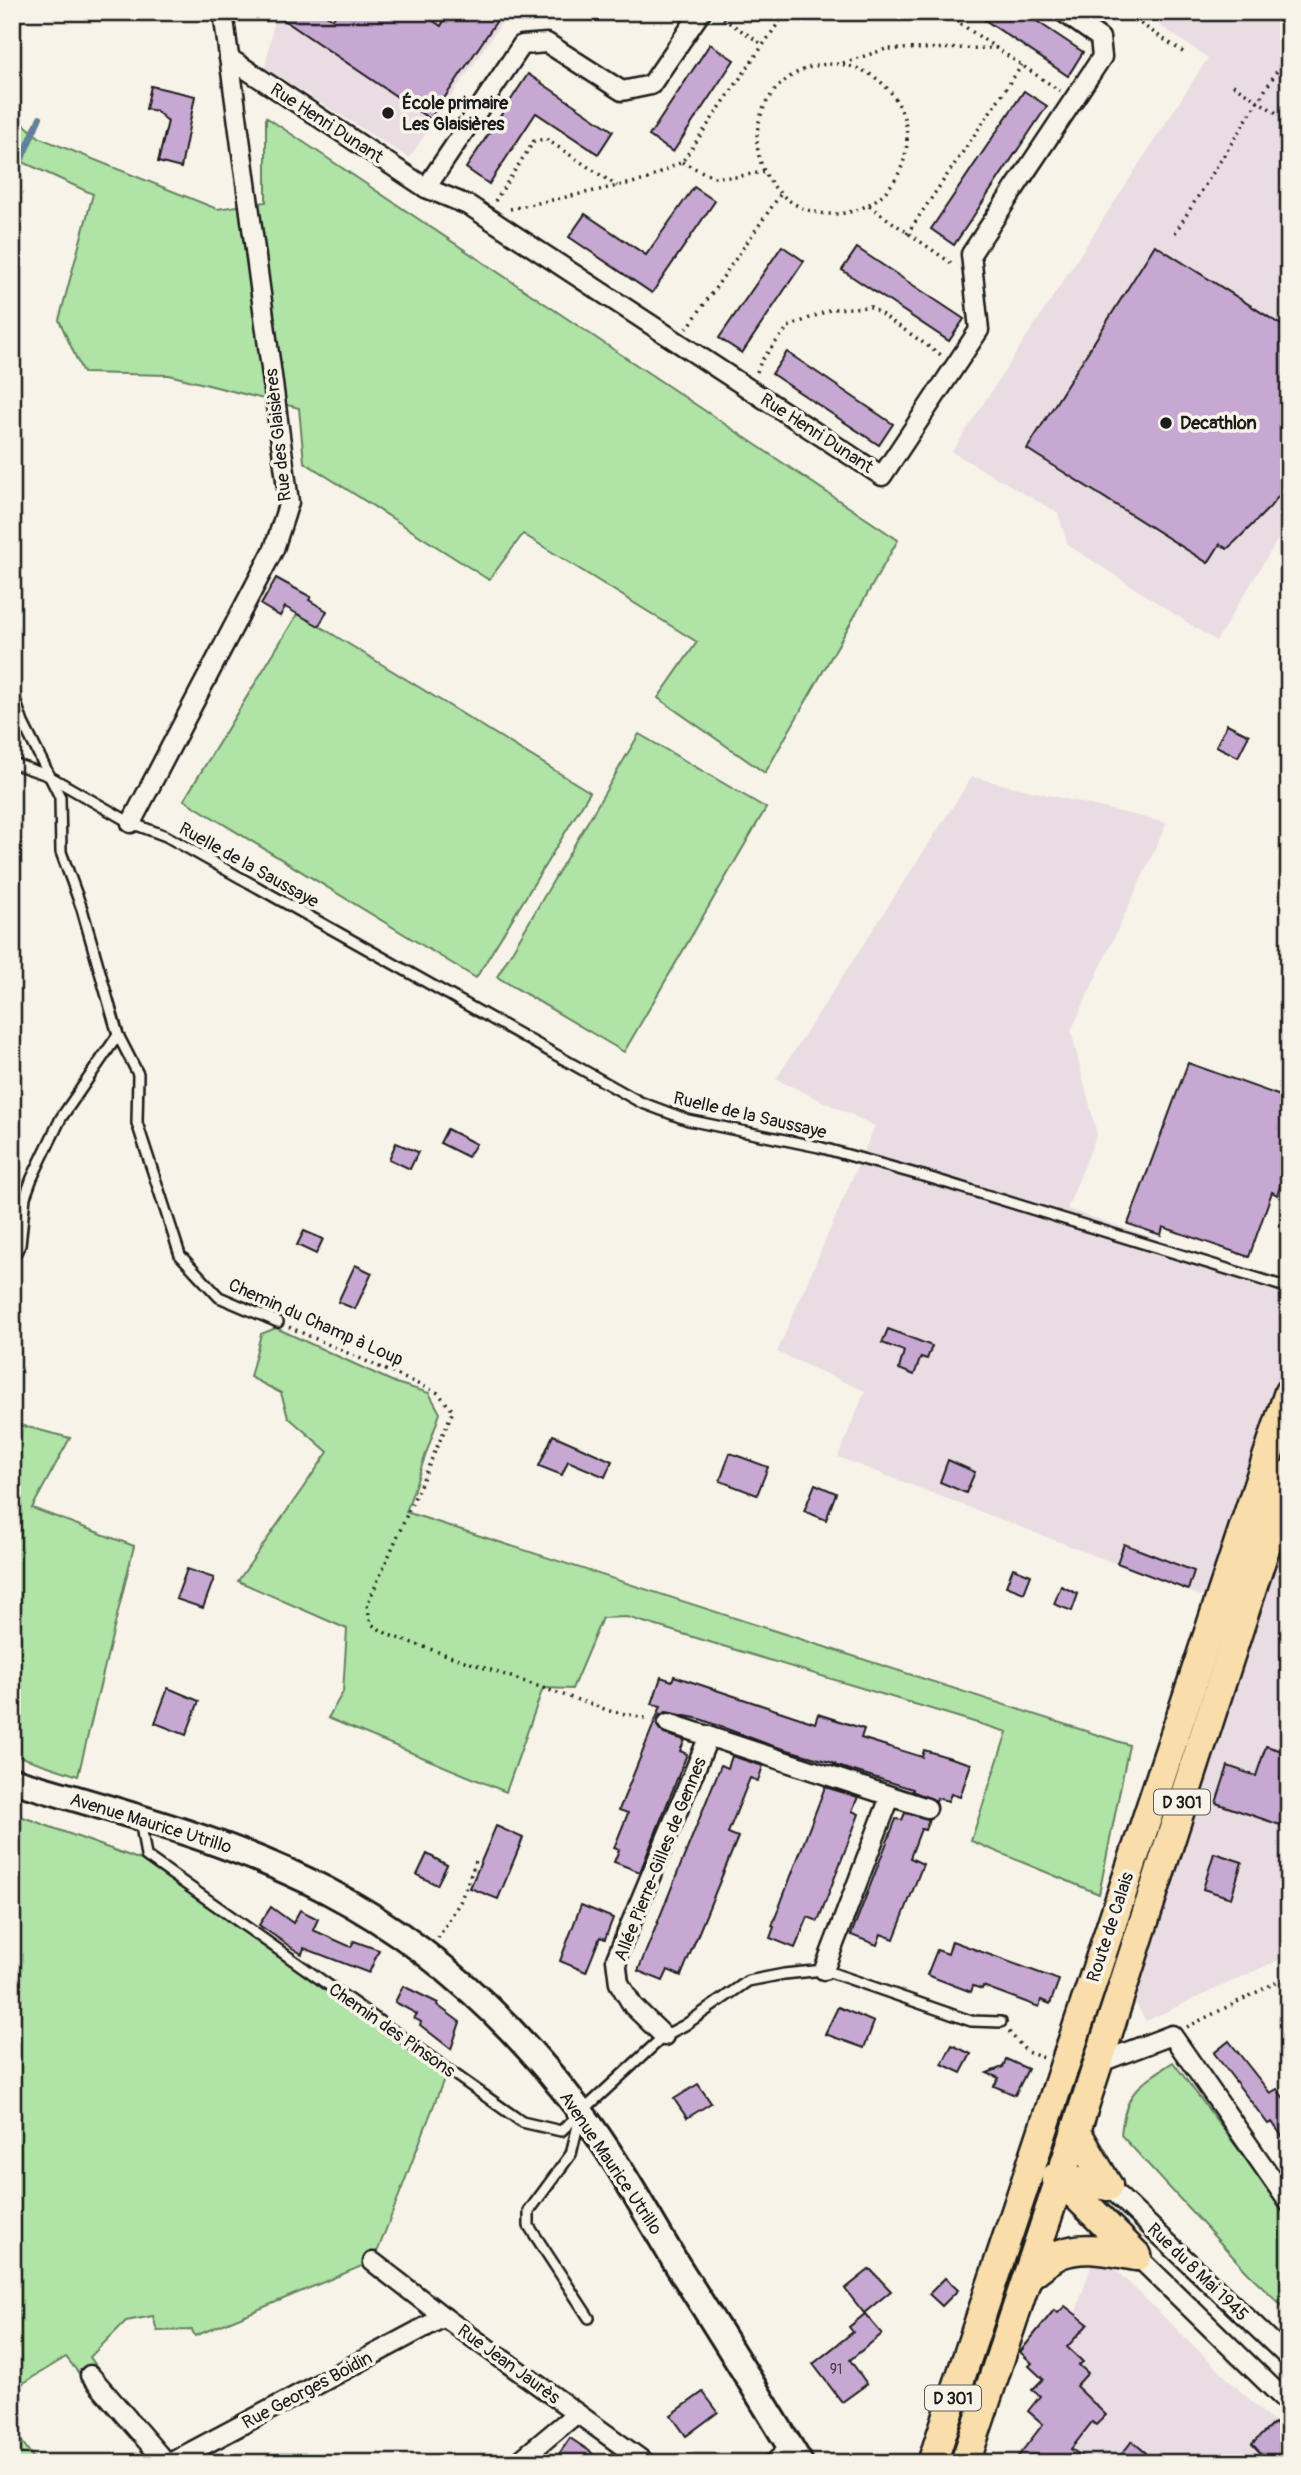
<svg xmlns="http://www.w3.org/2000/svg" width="1301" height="2475" font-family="Pangolin,sans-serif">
  <rect width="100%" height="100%" fill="#f7f3e8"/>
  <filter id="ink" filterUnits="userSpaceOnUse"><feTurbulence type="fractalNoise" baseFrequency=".0143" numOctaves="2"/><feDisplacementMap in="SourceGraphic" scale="14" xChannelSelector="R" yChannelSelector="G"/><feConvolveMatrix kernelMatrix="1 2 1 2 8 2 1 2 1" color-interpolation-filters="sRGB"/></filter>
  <g filter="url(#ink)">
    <!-- built -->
    <g fill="#e9dce2">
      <path d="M276,12H509L409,158L265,68Z"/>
      <path d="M1140,12H1289V521L1216,641L1068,545L1058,513L952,452L1208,58Z"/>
      <path d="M972,777L1167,823L1071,1031L1097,1134L1067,1209L1289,1283V1955L1146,2021L1135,2002L1258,1618L838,1457L865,1391L777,1352L875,1126L776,1079Z"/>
      <path d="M1096,2251L1289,2438V2463H1026Z"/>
    </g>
    <!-- green -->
    <g fill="#afe4a6" stroke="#668061" stroke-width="2">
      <path d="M12,114L40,138L217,209L266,202V117L898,540L765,773L658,698L697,642L523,534L489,580L304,462L299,408L169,375L83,373L59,320L93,194L12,157Z"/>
      <path d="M298,613L590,792L476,978L184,800Z"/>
      <path d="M639,734L766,808L624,1052L497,977Z"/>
      <path d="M276,1328L396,1383L429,1393L440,1413L406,1512L1129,1745L1099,1894L971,1841L1007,1732L627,1617L602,1618L572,1689L543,1688L506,1792L328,1718L343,1692L347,1629L238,1581L328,1452L288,1417L281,1393L250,1377L261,1334Z"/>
      <path d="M12,1423L70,1438L32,1508L134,1546L78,1776L12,1754Z"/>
      <path d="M12,1813L141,1860L447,2071L378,2250L362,2266L195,2336L192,2330L157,2331L153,2316L126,2321L90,2357L99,2370L85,2381L66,2357L12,2390Z"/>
      <path d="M1173,2062L1289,2217V2312L1248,2273L1121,2135C1125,2091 1139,2085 1173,2062Z"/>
      <path d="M20,2439L37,2463H12V2442Z"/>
    </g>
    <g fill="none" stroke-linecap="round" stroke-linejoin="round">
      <!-- stream -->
      <path stroke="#63809a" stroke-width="6" d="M12,182L40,117"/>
    </g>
    <!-- building -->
    <g fill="#c7a8d3" stroke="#1c1c1c" stroke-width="2">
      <path d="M272,12H321L333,19L338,12H420L441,26L449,12H488L498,19L430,119Z"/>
      <path d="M973,12H1023L1083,52L1068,76Z"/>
      <path d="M710,44L734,60L673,152L649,136Z"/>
      <path d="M528,74L613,131L598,154L536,113L489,184L466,168Z"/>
      <path d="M151,86L195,96L181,168L158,162L168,121L156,111L146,109Z"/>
      <path d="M1024,91L1047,106L954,245L931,229Z"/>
      <path d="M694,187L715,201L652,293L569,237L585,214L646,255Z"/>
      <path d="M1155,245L1289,330V483L1269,508L1237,540L1227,549L1220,544L1208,563L1027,449Z"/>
      <path d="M782,246L804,261L742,353L719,338Z"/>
      <path d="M857,248L964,319L949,341L842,270Z"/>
      <path d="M787,352L893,424L879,445L772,374Z"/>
      <path d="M276,578L311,597L309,600L327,611L319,626L285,607L280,616L261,605Z"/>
      <path d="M1227,724L1249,735L1238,757L1216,746Z"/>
      <path d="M1188,1063L1289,1099V1162L1277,1195L1272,1192L1249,1257L1163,1227L1161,1235L1128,1224Z"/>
      <path d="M447,1129L476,1144L468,1157L440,1143Z"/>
      <path d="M396,1143L418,1152L410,1169L389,1159Z"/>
      <path d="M304,1231L323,1239L316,1254L297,1245Z"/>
      <path d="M355,1265L372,1273L355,1309L338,1302Z"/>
      <path d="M888,1329L932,1346L927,1359L921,1357L914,1375L899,1369L904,1351L882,1343Z"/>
      <path d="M553,1435L612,1461L605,1477L568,1461L562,1475L539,1466Z"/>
      <path d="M730,1453L768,1467L757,1495L720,1481Z"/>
      <path d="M948,1460L975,1472L966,1493L940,1482Z"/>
      <path d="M815,1484L836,1493L826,1520L804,1511Z"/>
      <path d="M1124,1544L1194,1571L1188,1590L1117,1563Z"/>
      <path d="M1013,1568L1031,1575L1024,1593L1006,1586Z"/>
      <path d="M187,1569L214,1578L203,1608L176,1599Z"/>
      <path d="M1061,1586L1078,1594L1072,1611L1054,1604Z"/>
      <path d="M674,1676L815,1723L818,1714L864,1729L861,1738L922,1757L924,1750L971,1764L960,1797L951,1794L948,1801L937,1798L936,1801L912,1791L913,1789L834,1765L835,1764L830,1762L770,1745L700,1719L666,1712L660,1715L657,1726L664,1734L685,1740L680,1751L687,1754L640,1872L614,1862L619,1850L614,1848L628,1813L619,1810L661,1706L652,1704L661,1677L672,1681Z"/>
      <path d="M168,1688L199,1701L186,1735L155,1723Z"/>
      <path d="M1266,1746L1289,1753V1828L1216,1803L1228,1766L1256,1776Z"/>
      <path d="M732,1756L763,1766L758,1781L750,1778L728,1833L738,1837L681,1976L668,1970L663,1981L638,1971L721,1765L728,1768Z"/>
      <path d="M825,1787L858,1797L852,1811L859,1814L818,1921L808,1917L795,1948L770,1938L774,1927L772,1926Z"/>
      <path d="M905,1813L929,1819L925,1830L921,1829L910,1858L923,1864L894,1939L881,1934L877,1945L851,1935L896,1819L902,1820Z"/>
      <path d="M496,1826L523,1838L498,1899L470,1888Z"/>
      <path d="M1214,1853L1242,1862L1231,1898L1203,1889Z"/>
      <path d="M427,1854L447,1865L437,1885L417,1875Z"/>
      <path d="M581,1905L613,1918L605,1939L600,1937L586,1972L560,1961Z"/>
      <path d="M271,1907L293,1923L300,1910L318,1919L313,1930L351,1947L354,1941L379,1950L369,1973L304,1948L302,1954L292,1948L259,1925Z"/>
      <path d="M952,1941L1059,1980L1050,2004L1041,2000L1039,2007L983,1986L982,1989L973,1986L971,1992L927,1975L937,1950L948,1954Z"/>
      <path d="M403,1986L438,2003L437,2005L460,2022L451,2049L420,2025L421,2022L414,2018L417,2014L395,2002Z"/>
      <path d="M838,2007L874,2022L864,2048L825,2034Z"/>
      <path d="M1229,2041L1270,2093L1277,2089L1289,2105V2146L1272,2122L1268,2124L1214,2053Z"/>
      <path d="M952,2045L971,2054L961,2073L942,2064Z"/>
      <path d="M1006,2059L1028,2069L1015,2095L994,2086L999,2078L987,2073L1003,2067Z"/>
      <path d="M698,2084L711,2103L687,2118L674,2099Z"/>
      <path d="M870,2269L891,2291L864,2313L845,2289Z"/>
      <path d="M945,2278L958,2290L942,2306L929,2294Z"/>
      <path d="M1065,2306L1088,2324L1067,2347L1083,2362L1079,2365L1088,2373L1076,2386L1106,2415L1096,2425L1092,2422L1071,2449L1093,2463H1013L1043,2424L1028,2411L1040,2396L1032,2390L1043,2379L1029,2366L1032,2363L1020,2352L1054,2310L1058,2313Z"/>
      <path d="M865,2314L882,2334L850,2360L867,2384L842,2402L813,2364L853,2332L849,2327Z"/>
      <path d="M703,2392L718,2412L686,2436L671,2415Z"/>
      <path d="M1274,2423L1289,2439V2463H1270L1252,2444Z"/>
      <path d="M570,2438L591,2452L600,2463H566L557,2457Z"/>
      <path d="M1132,2441L1146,2453L1138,2463H1115Z"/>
    </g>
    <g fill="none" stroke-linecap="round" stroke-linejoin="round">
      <defs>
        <g id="lane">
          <path d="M12,691L23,723L60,797L61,852L82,909L118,1035L138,1074L137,1123L180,1255L219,1297L278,1322"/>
          <path d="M12,763L47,775L131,823L166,836L640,1102L688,1120L819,1147L934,1179L1289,1288"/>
          <path d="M12,1253L16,1252L20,1245L25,1197L32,1178L61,1118L118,1035"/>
          <path d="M140,1819L146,1856L522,2122L561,2131L664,2036L685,2025L748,1981L784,1974L824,1970L971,2021L1001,2022"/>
          <path d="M580,2117L571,2154L529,2211V2226L589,2318"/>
        </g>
        <g id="street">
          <path d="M229,58L426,188L470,206L882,476L979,330L971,254L1102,57L1100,38L1063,12"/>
          <path d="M426,188L522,45L547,43L622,91L651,85L701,12"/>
          <path d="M131,823L274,549L289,502L223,12"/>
          <path d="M668,1723L927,1808"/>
          <path d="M824,1970L890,1797"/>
          <path d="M664,2036L633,2006L619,1983L616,1959L709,1736"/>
          <path d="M1098,2063L1172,2035L1289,2203"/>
          <path d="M1108,2186L1289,2358"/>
          <path d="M1137,2256L1289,2404"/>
          <path d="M373,2262L444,2317L646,2463"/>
          <path d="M90,2375L166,2463"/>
          <path d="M170,2463L444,2317"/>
          <path d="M517,2463L577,2413"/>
          <path d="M774,2463L791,2447"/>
        </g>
        <path id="secondary" d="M12,1780C119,1812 227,1839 326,1890C428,1943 511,2020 580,2111C616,2158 645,2212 676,2263C718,2329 760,2396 800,2463"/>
        <g id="primary">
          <path d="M1076,2131L1108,2186"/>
          <path d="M1056,2177L1108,2186"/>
          <path d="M1059,2178L1137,2256"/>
          <path d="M1028,2276C1038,2269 1049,2259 1060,2254C1085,2244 1112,2252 1137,2256"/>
          <path d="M932,2463L1289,1392"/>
          <path d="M965,2463L1076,2131L1289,1474"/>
        </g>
      </defs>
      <!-- lane casing -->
      <use href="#lane" stroke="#1c1c1c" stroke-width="14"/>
      <!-- street casing -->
      <use href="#street" stroke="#1c1c1c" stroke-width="23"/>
      <!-- secondary casing -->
      <use href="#secondary" stroke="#1c1c1c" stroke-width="30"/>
      <!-- primary casing -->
      <use href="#primary" stroke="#1c1c1c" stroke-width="33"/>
      <!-- path -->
      <g stroke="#1c1c1c" stroke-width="3.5" stroke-dasharray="2 5" stroke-linecap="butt">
        <path d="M943,12L1060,91"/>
        <path d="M1123,12L1183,52"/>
        <path d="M717,15L764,45"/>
        <path d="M957,22L964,12"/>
        <path d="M843,63L886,49L997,48"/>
        <circle cx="832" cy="139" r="75"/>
        <path d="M1233,85L1289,121"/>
        <path d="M682,162L713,177H735L763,172"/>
        <path d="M495,201L534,141L546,139L617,186"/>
        <path d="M869,206L954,265"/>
        <path d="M510,209L646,180L682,162L786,12"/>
        <path d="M1175,233L1289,52"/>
        <path d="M907,234L1022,65"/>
        <path d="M687,329L780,195"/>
        <path d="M757,372L761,361L788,327L832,309L871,307L941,355"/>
        <path d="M289,1327L438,1393L453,1411L367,1605L371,1624L389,1635L610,1711L650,1719"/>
        <path d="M438,1938L460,1902L476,1861"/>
        <path d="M1187,2027L1289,1976"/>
        <path d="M1009,2032L1027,2052L1044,2058"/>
      </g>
      <!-- lane -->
      <use href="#lane" stroke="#f7f3e8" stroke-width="9"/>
      <!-- street -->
      <use href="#street" stroke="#f7f3e8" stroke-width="18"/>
      <!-- secondary -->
      <use href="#secondary" stroke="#f7f3e8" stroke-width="24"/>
      <!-- primary -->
      <use href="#primary" stroke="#f9deab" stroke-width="28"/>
    </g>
  </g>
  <!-- markers -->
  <g fill="#1c1c1c" stroke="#f7f3e8" stroke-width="2.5">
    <circle cx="388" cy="113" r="7"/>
    <circle cx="1166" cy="423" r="7"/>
  </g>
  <g text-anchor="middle" stroke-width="7" stroke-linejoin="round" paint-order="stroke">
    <!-- number labels -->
    <g font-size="14" fill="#473f4a">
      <text x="836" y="2374">91</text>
    </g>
    <!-- shield labels -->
    <g fill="#f7f3e8" stroke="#5e5c59" stroke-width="2">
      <rect x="1154" y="1789.5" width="56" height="25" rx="5"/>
      <rect x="925" y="2385.5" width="56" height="25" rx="5"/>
    </g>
    <g font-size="16" font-weight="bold" fill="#1c1c1c">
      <text x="1182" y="1808">D 301</text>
      <text x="953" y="2404">D 301</text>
    </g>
    <!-- poi labels -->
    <g font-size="18" font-weight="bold" fill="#1c1c1c" stroke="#f7f3e8" text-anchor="start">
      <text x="402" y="109">École primaire<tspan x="402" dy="21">Les Glaisières</tspan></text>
      <text x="1180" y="429">Decathlon</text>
    </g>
    <!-- street labels -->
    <g font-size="18" fill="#1c1c1c" stroke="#f7f3e8">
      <text transform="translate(327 123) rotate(33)" y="6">Rue Henri Dunant</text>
      <text transform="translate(817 433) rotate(33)" y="6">Rue Henri Dunant</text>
      <text transform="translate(278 435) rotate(-96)" y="6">Rue des Glaisières</text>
      <text transform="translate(249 865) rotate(29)" y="6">Ruelle de la Saussaye</text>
      <text transform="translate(750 1115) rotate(13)" y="6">Ruelle de la Saussaye</text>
      <text transform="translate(316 1322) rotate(24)" y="6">Chemin du Champ à Loup</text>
      <text transform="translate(151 1823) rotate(17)" y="6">Avenue Maurice Utrillo</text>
      <text transform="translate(660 1859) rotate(-68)" y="6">Allée Pierre-Gilles de Gennes</text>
      <text transform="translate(1110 1927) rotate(-72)" y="6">Route de Calais</text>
      <text transform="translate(392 2030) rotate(35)" y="6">Chemin des Pinsons</text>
      <text transform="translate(611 2163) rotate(56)" y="6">Avenue Maurice Utrillo</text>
      <text transform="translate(1198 2272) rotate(44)" y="6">Rue du 8 Mai 1945</text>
      <text transform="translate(509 2364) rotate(36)" y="6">Rue Jean Jaurès</text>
      <text transform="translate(307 2390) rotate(-28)" y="6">Rue Georges Boidin</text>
    </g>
  </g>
  <!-- margin -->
  <rect width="1301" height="2475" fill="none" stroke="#f7f3e8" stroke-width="42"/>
  <rect x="21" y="21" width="1259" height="2433" fill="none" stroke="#1c1c1c" stroke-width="2.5" filter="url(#ink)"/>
</svg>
